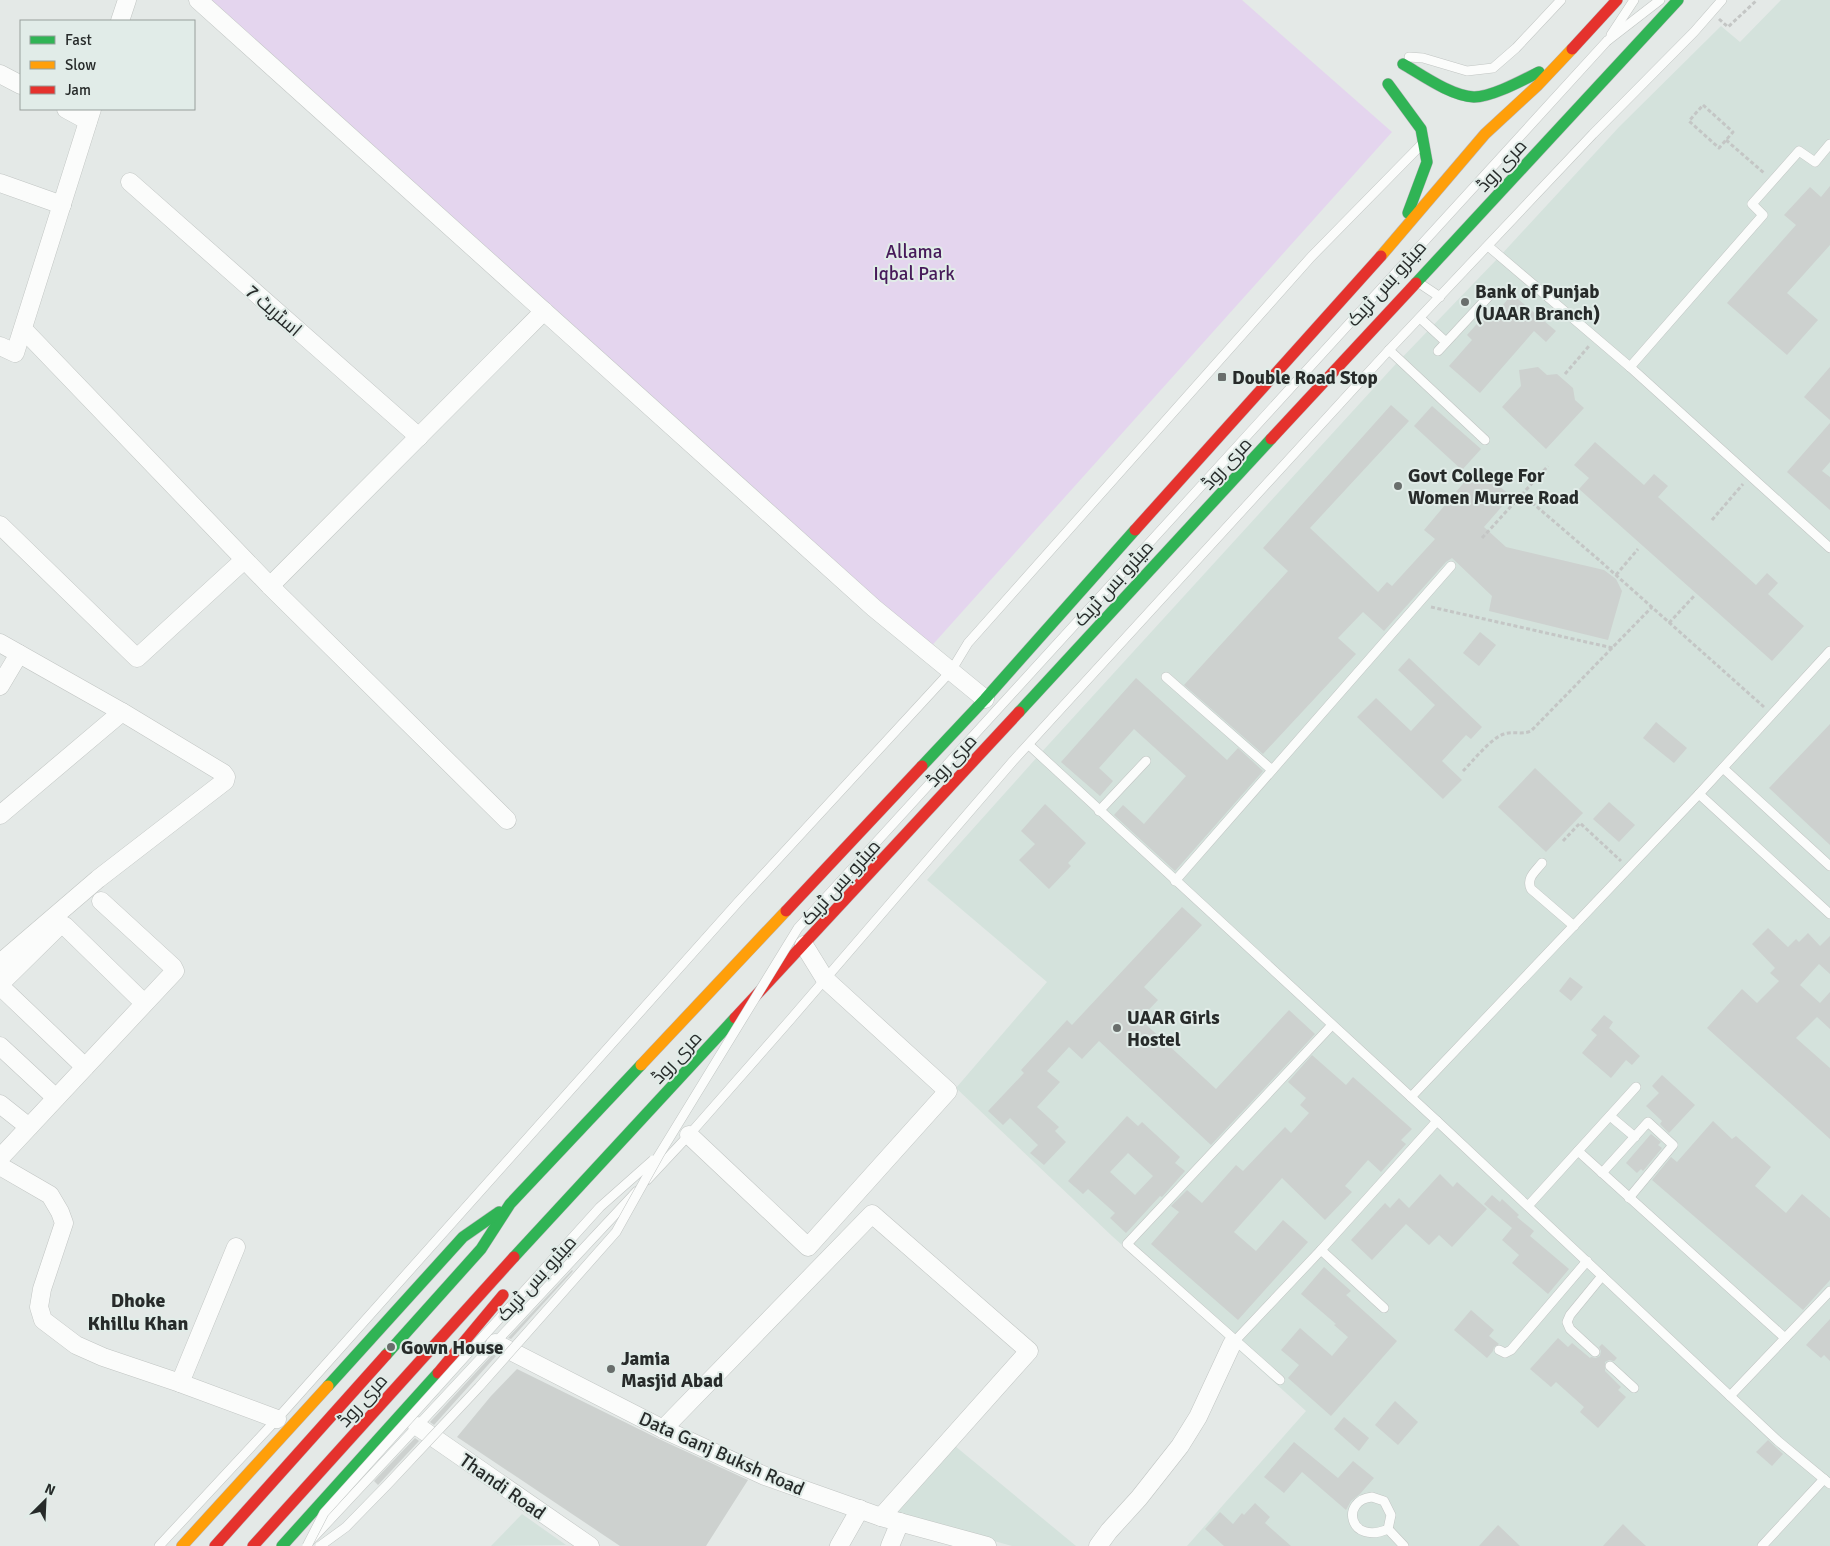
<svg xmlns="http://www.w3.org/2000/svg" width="1830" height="1546" font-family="Signika,Cairo,sans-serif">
  <rect width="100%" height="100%" fill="#e4e9e7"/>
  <!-- built -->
  <g fill="#d4e2dc">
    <path d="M1781,0H1830V1546H1187L1306,1411L1112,1236L956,1088L1047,982L927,880L1039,755L1393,367L1500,256L1619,127L1721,26L1740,42Z"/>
    <path d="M955,1446L1076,1546H1012L894,1513Z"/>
    <path d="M522,1514L566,1545L491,1546Z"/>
  </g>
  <!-- green -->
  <path fill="#e4d5ee" d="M199,0H1242L1392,132L927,651Z"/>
  <!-- building -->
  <g fill="#cdd1cf" fill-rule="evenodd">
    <path d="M1830,186V245L1787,293L1818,320L1787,355L1727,303L1796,225L1784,215L1810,187L1821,197Z"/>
    <path d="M1512,294L1556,331L1546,342L1534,331L1480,393L1449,366L1472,340L1467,335L1483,317L1489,322Z"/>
    <path d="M1538,367L1547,375L1557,374L1573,388L1575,400L1584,408L1546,449L1502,407L1521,386L1519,370Z"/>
    <path d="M1830,367V420L1804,397Z"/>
    <path d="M1391,405L1409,421L1310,528L1378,592L1387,582L1392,586L1435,539L1424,530L1477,467L1511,496L1484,527L1506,547L1604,570L1616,579L1622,591L1608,640L1489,611L1492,596L1452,558L1446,562L1384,631L1363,612L1338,638L1356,654L1263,754L1184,685L1288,571L1263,548Z"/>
    <path d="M1432,406L1481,449L1462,470L1414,426Z"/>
    <path d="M1830,423V462L1822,471L1830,477V510L1787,472Z"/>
    <path d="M1595,442L1644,485L1654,474L1668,486L1658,497L1756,585L1767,573L1778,583L1768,594L1804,626L1772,661L1579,489L1589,478L1574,465Z"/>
    <path d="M1480,632L1496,645L1479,666L1463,653Z"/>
    <path d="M1409,658L1482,727L1471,739L1466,735L1442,761L1462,780L1443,799L1357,717L1376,698L1411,731L1435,705L1398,670Z"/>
    <path d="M1136,678L1227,760L1238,748L1263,771L1175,871L1114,815L1123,805L1144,824L1186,776L1134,729L1099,768L1113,781L1100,796L1061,762Z"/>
    <path d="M1656,722L1687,748L1674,763L1643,738Z"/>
    <path d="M1830,724V845L1769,788Z"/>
    <path d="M1535,768L1583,813L1546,852L1498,807Z"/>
    <path d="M1609,802L1635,825L1619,842L1593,819Z"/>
    <path d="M1045,804L1086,843L1068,863L1071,866L1049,889L1019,860L1035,844L1021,831Z"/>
    <path d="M1182,907L1202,925L1144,987L1158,1000L1140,1019L1216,1089L1289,1010L1315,1034L1211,1145L1099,1041L1082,1059L1069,1047L1047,1071L1060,1082L1037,1107L1059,1127L1055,1131L1066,1142L1044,1165L1030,1153L1038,1145L1010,1118L1003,1125L988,1111L1024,1073L1021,1070L1067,1020L1072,1025Z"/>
    <path d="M1768,928L1788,947L1796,939L1799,942L1808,933L1820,946L1830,936V974L1819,964L1800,985L1820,1003L1830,992V1029L1817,1017L1796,1038L1830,1068V1139L1707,1028L1742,989L1757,1003L1779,981L1770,973L1775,968L1752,944Z"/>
    <path d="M1570,977L1583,987L1571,1001L1559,991Z"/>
    <path d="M1604,1015L1613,1022L1609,1028L1640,1056L1632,1065L1626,1060L1611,1078L1582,1053L1597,1035L1591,1030Z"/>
    <path d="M1312,1055L1346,1085L1353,1077L1412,1129L1401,1140L1406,1144L1381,1172L1368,1160L1345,1186L1352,1192L1325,1220L1282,1178L1234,1232L1256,1251L1283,1220L1308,1242L1238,1320L1151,1244L1179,1212L1171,1206L1187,1190L1202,1203L1236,1165L1243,1171L1285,1127L1291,1133L1309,1113L1300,1105L1306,1098L1288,1082Z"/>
    <path d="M1662,1075L1695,1105L1669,1133L1660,1124L1662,1121L1646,1106L1659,1093L1652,1086Z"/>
    <path d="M1127,1116L1138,1126L1142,1122L1180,1157L1175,1163L1185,1171L1162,1197L1160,1196L1126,1233L1110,1218L1115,1213L1088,1189L1083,1194L1068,1181ZM1128,1153L1153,1176L1135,1195L1110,1172Z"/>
    <path d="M1713,1121L1732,1139L1736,1136L1771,1167L1755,1186L1786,1213L1802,1194L1830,1218V1280L1803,1310L1652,1180L1671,1157L1677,1162Z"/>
    <path d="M1651,1134L1661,1142L1658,1145L1662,1148L1643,1171L1641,1169L1637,1173L1626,1163Z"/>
    <path d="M1440,1174L1453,1187L1457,1182L1487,1209L1452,1247L1439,1235L1429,1245L1406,1224L1372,1260L1351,1240L1385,1203L1390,1208L1399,1198L1409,1208Z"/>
    <path d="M1492,1195L1500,1202L1502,1199L1519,1215L1517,1217L1534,1231L1530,1236L1569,1269L1548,1294L1512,1263L1519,1255L1502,1240L1512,1228L1484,1204Z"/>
    <path d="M1324,1267L1351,1291L1346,1295L1397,1341L1331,1416L1288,1378L1299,1365L1281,1350L1300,1328L1332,1356L1348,1337L1334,1325L1336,1324L1301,1294Z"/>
    <path d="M572,1270L573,1271L511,1339L508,1338Z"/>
    <path d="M1471,1310L1494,1330L1489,1336L1499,1344L1494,1347L1493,1351L1487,1358L1454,1330Z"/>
    <path d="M1830,1319V1361L1824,1355L1821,1358L1806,1345Z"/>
    <path d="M1558,1338L1568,1347L1572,1343L1590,1358L1591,1357L1596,1358L1600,1356L1601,1351L1599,1347L1602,1344L1617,1358L1614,1361L1609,1360L1605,1362V1371L1621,1387L1618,1390L1626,1397L1598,1428L1580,1412L1584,1407L1556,1382L1551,1387L1530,1369Z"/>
    <path d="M493,1354L496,1356L434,1425L430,1422Z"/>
    <path d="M517,1369L659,1439L748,1480L706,1546H620L457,1437L491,1396Z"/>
    <path d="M1395,1401L1418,1422L1398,1445L1375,1425Z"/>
    <path d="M1344,1417L1369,1438L1359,1451L1334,1429Z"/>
    <path d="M415,1438L419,1441L378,1485L374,1481Z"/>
    <path d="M1768,1440L1783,1454L1772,1466L1756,1452Z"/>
    <path d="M1294,1442L1338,1478L1353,1461L1374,1478L1360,1494L1351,1501L1346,1510L1302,1472L1284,1493L1264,1477Z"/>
    <path d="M1255,1503L1270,1517L1265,1523L1291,1546H1224L1205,1529L1220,1512L1233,1524L1242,1513L1244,1515Z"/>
    <path d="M1623,1524L1635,1536L1646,1546H1603Z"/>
    <path d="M1498,1525L1520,1546H1479Z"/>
  </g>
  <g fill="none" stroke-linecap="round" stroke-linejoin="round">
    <defs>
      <g id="lane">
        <path d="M1611,35L1634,0"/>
        <path d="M1607,41L1660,0"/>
        <path d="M1409,57L1423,58L1467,71L1493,68L1516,48L1561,0"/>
        <path d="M1488,246L1630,367L1830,548"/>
        <path d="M1419,283L1440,297"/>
        <path d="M1420,318L1446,342"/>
        <path d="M1389,350L1485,440"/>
        <path d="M1438,351L1489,296"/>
        <path d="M1630,367L1763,215L1752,204L1799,151L1815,162L1830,144"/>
        <path d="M1166,677L1272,770"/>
        <path d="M1029,745L1437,1121L1778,1441L1830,1484"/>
        <path d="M1723,768L1830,866"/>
        <path d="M1699,794L1830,651"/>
        <path d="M1099,811L1146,761"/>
        <path d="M1542,863C1535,872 1526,878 1531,889L1574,926"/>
        <path d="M1175,881L1451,566"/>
        <path d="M1411,1097L1699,794L1830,914"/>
        <path d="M1610,1116L1635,1137"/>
        <path d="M1578,1151L1785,1338"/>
        <path d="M1602,1173L1648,1122L1673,1145L1629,1198"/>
        <path d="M647,1180L689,1135L790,1020L1013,761L1389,350L1593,134L1694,32L1722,0"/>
        <path d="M1528,1206L1636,1087"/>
        <path d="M1321,1250L1384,1308"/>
        <path d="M1232,1344L1321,1250L1437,1121"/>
        <path d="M1499,1350L1505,1353L1511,1350L1587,1261"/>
        <path d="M1595,1352L1570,1329L1567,1322L1570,1315L1602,1276"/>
        <path d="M1610,1366L1634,1388"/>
        <path d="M1280,1380L1127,1244L1332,1025"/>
        <path d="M1730,1396L1830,1291"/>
        <path d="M1372,1497L1384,1501L1391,1515L1388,1529C1349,1546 1340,1500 1372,1497Z"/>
        <path d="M1388,1529L1404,1546"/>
        <path d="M311,1540L637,1191"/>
        <path d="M159,1546L277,1419L739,901L951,671L968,643L1311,257L1420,146"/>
        <path d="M1762,1546L1824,1479"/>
      </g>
      <g id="street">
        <path d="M198,0L874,608L985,699"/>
        <path d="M120,21L127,0"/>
        <path d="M0,74L21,85"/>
        <path d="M66,109L88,121"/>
        <path d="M130,182L419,437"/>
        <path d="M0,183L62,205"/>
        <path d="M23,329L270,586L507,820"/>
        <path d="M0,346L15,353L92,109"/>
        <path d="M0,525L137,658L244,560"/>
        <path d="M270,586L544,311"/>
        <path d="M0,643L122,712L223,773L226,777L225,781L98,879L0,963"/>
        <path d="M0,686L19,654"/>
        <path d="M0,815L122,712"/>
        <path d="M0,984L61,924L65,926L144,1003"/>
        <path d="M0,986L85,1067"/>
        <path d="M0,1046L56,1098"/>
        <path d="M0,1104L29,1127"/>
        <path d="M689,1135L808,1247L948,1091L825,979L804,945"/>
        <path d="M0,1158L175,971L173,967L101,901"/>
        <path d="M0,1166L50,1195L60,1212L64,1223L42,1289L39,1307L43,1320L76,1345L103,1357L180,1383L277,1419"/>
        <path d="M495,1343L663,1429L765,1476L881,1517L987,1546"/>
        <path d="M180,1383L236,1247"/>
        <path d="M417,1426L590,1546"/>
        <path d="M663,1429L872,1214L1029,1351L881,1517"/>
        <path d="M839,1546L860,1509"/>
        <path d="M890,1546L900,1522"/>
        <path d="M1098,1546L1109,1531L1139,1498L1180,1446L1198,1417L1232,1344"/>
      </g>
      <g id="fast">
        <path d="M1403,64C1422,75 1451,96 1474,97C1492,97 1523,80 1539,72"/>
        <path d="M1388,84L1421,129L1427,162L1408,213"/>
        <path d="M1416,283L1678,0"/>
        <path d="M1019,712L1271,439"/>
        <path d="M922,766L985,699L1135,530"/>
        <path d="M514,1257L735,1018"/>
        <path d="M386,1355L481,1249L510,1204L641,1065"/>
        <path d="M328,1386L463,1237L499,1212"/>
        <path d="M282,1546L438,1373"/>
      </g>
      <g id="slow">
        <path d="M1381,256L1485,134L1538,85L1572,49"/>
        <path d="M641,1065L786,911"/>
        <path d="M182,1546L328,1386"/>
      </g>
      <g id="jam">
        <path d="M1572,49L1617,0"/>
        <path d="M1271,439L1416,283"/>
        <path d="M1135,530L1381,256"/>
        <path d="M786,911L922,766"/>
        <path d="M735,1018L1019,712"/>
        <path d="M438,1373L503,1295"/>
        <path d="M215,1546L386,1355"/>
        <path d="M253,1546L514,1257"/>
      </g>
    </defs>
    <!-- lane casing -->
    <use href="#lane" stroke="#c1c5c3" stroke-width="10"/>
    <!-- street casing -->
    <use href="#street" stroke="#c1c5c3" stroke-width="19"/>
    <!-- fast casing -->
    <use href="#fast" stroke="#b6b3b9" stroke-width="12"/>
    <!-- slow casing -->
    <use href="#slow" stroke="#b6b3b9" stroke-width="12"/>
    <!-- jam casing -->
    <use href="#jam" stroke="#b6b3b9" stroke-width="12"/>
    <!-- path -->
    <g stroke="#c4c6c5" stroke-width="3" stroke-dasharray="4 2.5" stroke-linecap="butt">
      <path d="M1719,19L1728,27L1757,0"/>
      <path d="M1703,105L1733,132L1719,148L1689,121Z"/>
      <path d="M1726,140L1764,173"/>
      <path d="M1565,374L1589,346"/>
      <path d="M1522,494L1599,560L1764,707"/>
      <path d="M1712,520L1743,484"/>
      <path d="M1482,538L1548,466"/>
      <path d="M1616,575L1638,549"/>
      <path d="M1431,607L1613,648"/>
      <path d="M1669,623L1694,596"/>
      <path d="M1463,771C1473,761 1491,738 1504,734C1513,731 1522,735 1531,731L1652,607"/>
      <path d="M1563,841L1580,823L1621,861"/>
    </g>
    <!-- lane -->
    <use href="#lane" stroke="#fbfcfb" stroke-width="9"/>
    <!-- street -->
    <use href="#street" stroke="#fbfcfb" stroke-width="18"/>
    <!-- fast -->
    <use href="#fast" stroke="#30b455" stroke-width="11"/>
    <!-- slow -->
    <use href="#slow" stroke="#ff9f0a" stroke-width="11"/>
    <!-- jam -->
    <use href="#jam" stroke="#e5322d" stroke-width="11"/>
    <defs>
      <g id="lane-bridge">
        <path d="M307,1546L324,1513L600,1207L653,1160"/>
        <path d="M320,1546L346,1527L387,1485L479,1387L616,1232L659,1155L798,928L1607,41"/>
      </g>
    </defs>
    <!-- lane-bridge casing -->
    <use href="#lane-bridge" stroke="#c1c5c3" stroke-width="10" stroke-linecap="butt"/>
    <!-- lane-bridge -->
    <use href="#lane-bridge" stroke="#fbfcfb" stroke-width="9"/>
  </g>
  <!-- markers -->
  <g fill="#696e6c" stroke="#e1ece8" stroke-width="2">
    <circle cx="1465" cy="302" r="5"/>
    <rect x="1217" y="372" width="10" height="10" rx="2.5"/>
    <circle cx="1398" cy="486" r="5"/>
    <circle cx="1117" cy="1028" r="5"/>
    <circle cx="391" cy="1347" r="5"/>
    <circle cx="611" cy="1369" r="5"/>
  </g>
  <g text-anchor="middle" stroke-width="4" stroke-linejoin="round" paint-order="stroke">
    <!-- street labels -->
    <g font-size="19" fill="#272b2a" stroke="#e1ece8">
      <text transform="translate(1501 165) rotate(-47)" y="7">مری روڈ</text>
      <text transform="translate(1386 283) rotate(-48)" y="7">میٹرو بس ٹریک</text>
      <text transform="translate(274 310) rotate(41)" y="7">اسٹریٹ 7</text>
      <text transform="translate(1226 463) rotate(-47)" y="7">مری روڈ</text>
      <text transform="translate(1113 583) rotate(-48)" y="7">میٹرو بس ٹریک</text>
      <text transform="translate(951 760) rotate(-47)" y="7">مری روڈ</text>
      <text transform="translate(840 882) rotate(-48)" y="7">میٹرو بس ٹریک</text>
      <text transform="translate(676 1057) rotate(-47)" y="7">مری روڈ</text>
      <text transform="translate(536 1278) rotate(-48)" y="7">میٹرو بس ٹریک</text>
      <text transform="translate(362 1400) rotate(-48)" y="7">مری روڈ</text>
      <text transform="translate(722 1453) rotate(24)" y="7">Data Ganj Buksh Road</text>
      <text transform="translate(503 1486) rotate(35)" y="7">Thandi Road</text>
    </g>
    <!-- park labels -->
    <g font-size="19" fill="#471b5a" stroke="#e1ece8">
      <text x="914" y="258">Allama<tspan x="914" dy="22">Iqbal Park</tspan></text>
    </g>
    <!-- poi labels -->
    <g font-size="19" font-weight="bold" fill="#272b2a" stroke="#e1ece8" text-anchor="start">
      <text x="1475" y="298">Bank of Punjab<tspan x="1475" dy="22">(UAAR Branch)</tspan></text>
      <text x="1232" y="384">Double Road Stop</text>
      <text x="1408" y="482">Govt College For<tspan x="1408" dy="22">Women Murree Road</tspan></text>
      <text x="1127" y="1024">UAAR Girls<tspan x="1127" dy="22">Hostel</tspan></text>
      <text x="401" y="1354">Gown House</text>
      <text x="621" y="1365">Jamia<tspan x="621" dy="22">Masjid Abad</tspan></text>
    </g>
    <!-- neighbourhood labels -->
    <g font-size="20" font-weight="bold" fill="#272b2a" stroke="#e1ece8">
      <text x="138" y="1307">Dhoke<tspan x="138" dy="23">Khillu Khan</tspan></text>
    </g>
  </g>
  <!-- legend -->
  <rect x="20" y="20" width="175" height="90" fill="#e1ece8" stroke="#979f9c"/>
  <rect x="30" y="36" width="25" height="8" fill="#30b455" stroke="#979f9c"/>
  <text x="65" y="45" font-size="15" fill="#272b2a">Fast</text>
  <rect x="30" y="61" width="25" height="8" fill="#ff9f0a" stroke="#979f9c"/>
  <text x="65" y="70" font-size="15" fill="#272b2a">Slow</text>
  <rect x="30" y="86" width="25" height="8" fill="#e5322d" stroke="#979f9c"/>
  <text x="65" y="95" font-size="15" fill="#272b2a">Jam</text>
  <!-- north arrow -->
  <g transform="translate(45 1501) rotate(24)" stroke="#e1ece8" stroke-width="4" paint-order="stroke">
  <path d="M0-4L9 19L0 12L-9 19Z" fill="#272b2a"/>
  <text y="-8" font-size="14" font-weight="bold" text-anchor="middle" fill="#272b2a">N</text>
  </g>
</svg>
